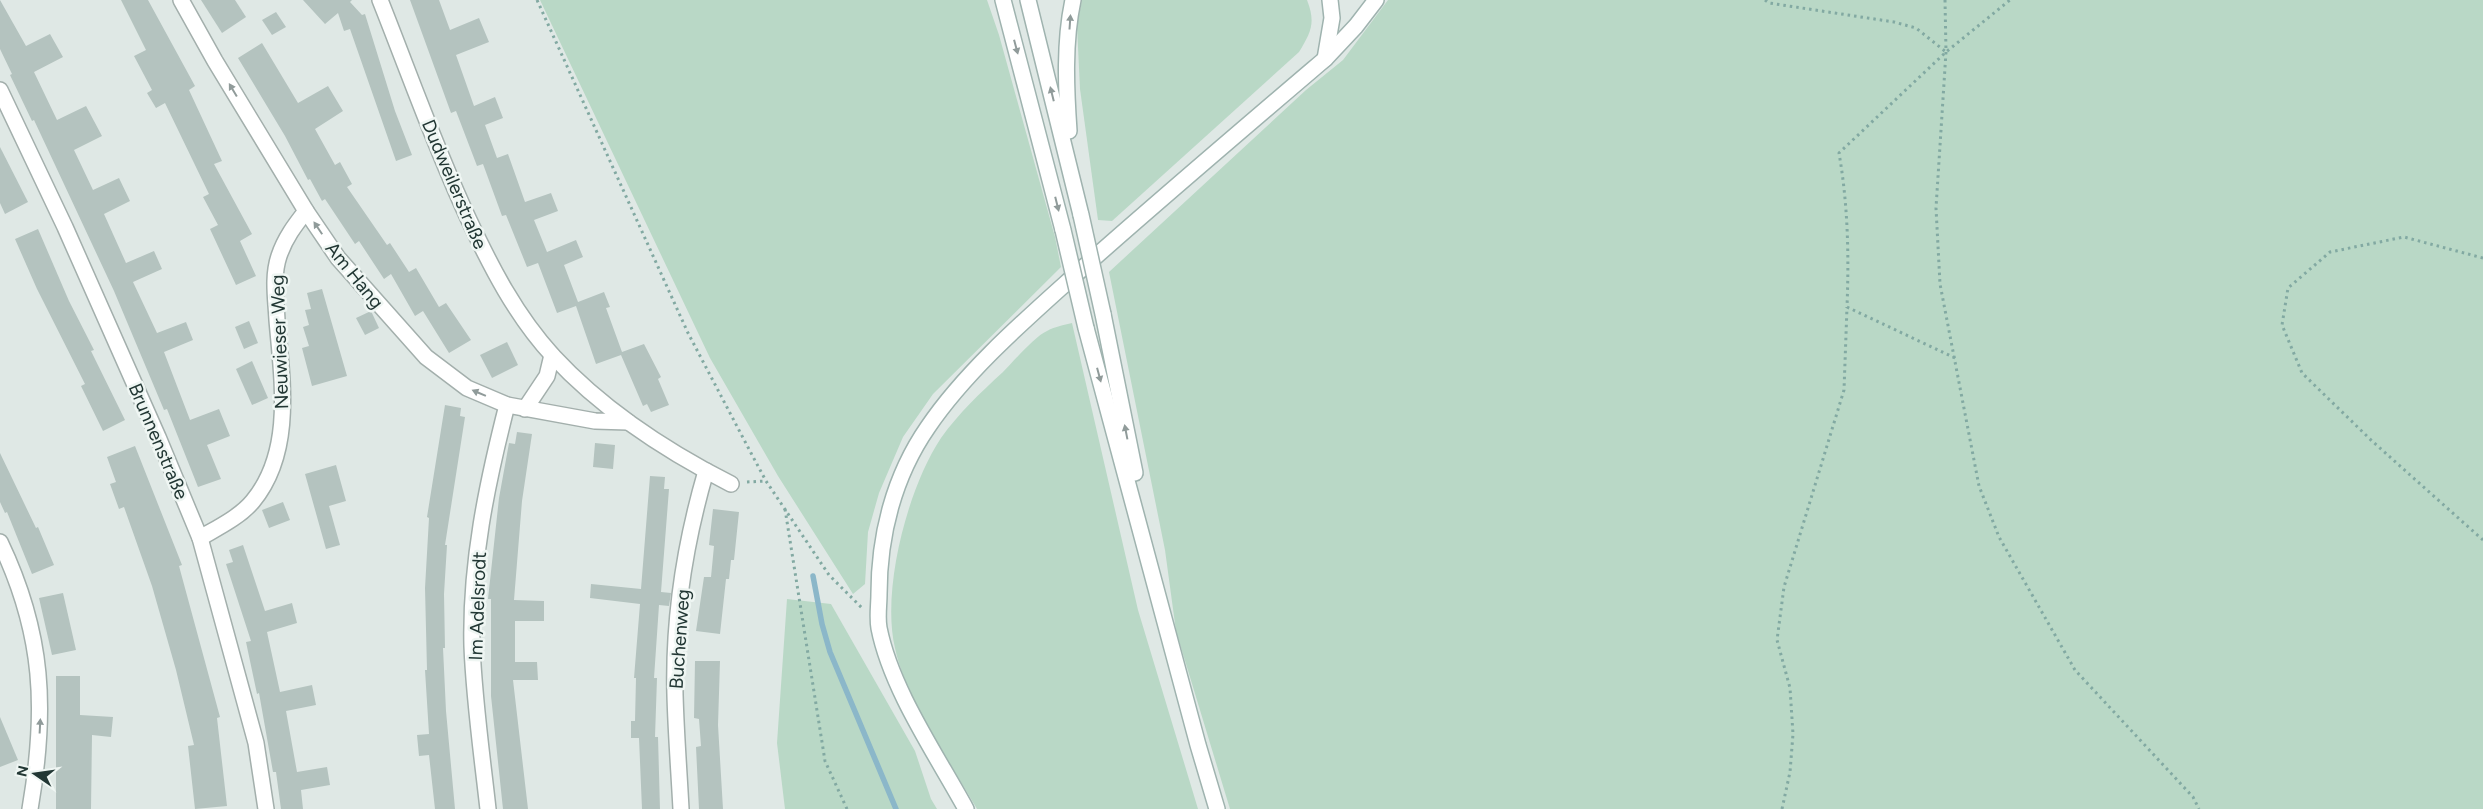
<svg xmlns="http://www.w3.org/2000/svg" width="2483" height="809" font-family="Figtree,sans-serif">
  <rect width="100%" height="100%" fill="#dfe8e5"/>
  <!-- green -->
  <g fill="#b9d8c6">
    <path d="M540,0H987L999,35L1055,237L1061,267L933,394L903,437L879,493L868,532L865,584L853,594L778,476L710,358Z"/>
    <path d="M1082,0H1307C1316,23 1311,32 1299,52L1112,221L1098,220L1080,89L1077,26Z"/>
    <path d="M1388,0H2483V809H1230L1176,631L1165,550L1109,272L1306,90L1343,60Z"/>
    <path d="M1072,323L1138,610L1198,809H977C950,762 906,700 895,648C881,590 908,487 941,438C958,414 981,392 1003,372C1013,362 1035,336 1047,331C1054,327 1064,325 1072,323Z"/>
    <path d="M787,599L831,604L915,751L931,799L937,809H785L777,743Z"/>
  </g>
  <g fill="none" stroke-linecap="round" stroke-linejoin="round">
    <!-- stream -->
    <path stroke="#8bb7c9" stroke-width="5.5" d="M813,576L822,624L830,652L896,809"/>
  </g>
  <!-- building -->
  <g fill="#b4c3bf">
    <path d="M0,0L26,46L50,34L63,57L34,72L57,120L86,106L102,136L74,150L93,190L119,178L130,201L104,214L126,263L154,251L162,269L133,282L157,333L186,322L193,340L164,352L190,420L219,409L230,436L207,445L221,479L198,487L167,409L164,410L114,291L34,120L32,121L10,75L12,74L0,49Z"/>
    <path d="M121,0H148L195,86L189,90L222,161L214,164L252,234L240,241L256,276L236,285L210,229L218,225L203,197L209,194L165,103L156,108L147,93L152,90L134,56L146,50Z"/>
    <path d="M201,0H235L246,17L222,33Z"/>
    <path d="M303,0H352L350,2L362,15L365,14L395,111L412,155L396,161L350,29L344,31L338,13L325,24Z"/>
    <path d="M410,0H439L450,30L479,18L489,42L456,55L474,106L495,97L503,118L485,125L497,158L508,154L525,202L551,193L558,211L534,220L547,252L576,240L583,257L564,265L578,302L604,292L610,307L606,308L622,352L644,344L661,377L658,379L669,405L651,412L647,404L643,406L621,355L596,364L576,306L557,313L538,263L527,267L506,215L502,216L483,164L477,166L456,111L451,113Z"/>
    <path d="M276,12L286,27L272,35L262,20Z"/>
    <path d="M262,43L298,103L328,86L343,111L315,129L335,165L340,162L352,184L347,187L387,245L390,243L409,272L416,268L439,307L446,303L471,340L449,353L423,311L415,316L391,274L384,279L359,241L355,244L325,199L322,201L310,179L308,180L285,136L238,58Z"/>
    <path d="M0,147L28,202L5,214L0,203Z"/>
    <path d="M38,229L69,301L94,350L91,351L125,420L103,431L81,386L85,384L37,289L15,239Z"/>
    <path d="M322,289L347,376L312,386L302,348L309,346L303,327L309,325L305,310L311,309L307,293Z"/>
    <path d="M371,311L379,328L365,335L356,318Z"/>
    <path d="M249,321L258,343L244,349L235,327Z"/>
    <path d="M507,342L518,365L492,378L480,355Z"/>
    <path d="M252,361L268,398L252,405L236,369Z"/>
    <path d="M445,405L461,408L460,416L465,417L445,545H447L444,594L445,648H443L446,711L455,809H435L429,755L419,756L417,735L429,734L425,670H427L425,588L429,518L427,517Z"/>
    <path d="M517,432L532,434L522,501L514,600L544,601V621H515V662H537L538,680H513L528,809H503L491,696V599H488L499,498L509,443L515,444Z"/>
    <path d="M595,443L615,445L613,469L593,467Z"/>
    <path d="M135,446L182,565L179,566L220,717L217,718L227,806L195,809L188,746L194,745L176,670L152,586L124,507L119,509L110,484L116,482L107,457Z"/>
    <path d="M0,453L36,528L38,527L54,565L32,574L7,512L5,513L0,502Z"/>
    <path d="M336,465L346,501L329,506L340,545L326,549L305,474Z"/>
    <path d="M650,476L665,477L664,489H669L661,592L671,593L669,606L659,605L654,678H657L655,737H658L660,809H642L639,738H631V721H635L636,678H634L640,604L590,598L591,584L641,589Z"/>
    <path d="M283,502L290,520L269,528L262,510Z"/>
    <path d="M713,509L739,512L734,560H731L729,579H726L720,634L696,631L704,577H711L714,546L709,545Z"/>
    <path d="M243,545L265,611L292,603L297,623L267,632L280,692L312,685L316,705L286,711L297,772L327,767L330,785L301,790L303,809H281L276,772H273L259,693L257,694L246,642L251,641L226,564L233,562L229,550Z"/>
    <path d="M63,593L76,650L52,655L39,598Z"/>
    <path d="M695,661H720L718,725L723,809H699L696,747L701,746L699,719L694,718Z"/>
    <path d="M56,676H80V715L113,717L111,737L92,735L91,809H56Z"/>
    <path d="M0,717L18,760L0,767Z"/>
  </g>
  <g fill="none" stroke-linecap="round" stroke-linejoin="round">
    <defs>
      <g id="minor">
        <path d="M181,0L215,61L306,211L338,258L426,357L467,388L507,405L595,421L628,422"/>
        <path d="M380,0C409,73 435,147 468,218C491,267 516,316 553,356C603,410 666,451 731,484"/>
        <path d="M0,90L65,227L158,437L200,538L256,743L266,809"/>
        <path d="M525,409L547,376L552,355"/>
        <path d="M200,538C217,528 240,517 253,501C294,451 282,380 277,320C276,299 272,277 279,256C285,238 295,225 306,211"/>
        <path d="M0,542C44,634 47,710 30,809"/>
        <path d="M488,809C482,755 474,700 472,646C470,564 487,483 507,405"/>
        <path d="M681,809C679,771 676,733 675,695C673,620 685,543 706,471"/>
      </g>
      <g id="secondary">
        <path d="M1003,0L1063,230"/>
        <path d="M1028,0L1081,215"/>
        <path d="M1325,59L1332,18L1330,0"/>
        <path d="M1069,131C1066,88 1064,42 1073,0"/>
        <path d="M1103,314L1135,473"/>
        <path d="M1086,328L1198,745L1217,809"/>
        <path d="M966,809C936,754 891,689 879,628C877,617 879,605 879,594C879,535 894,476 928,427C968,368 1032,314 1085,266C1164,196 1244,128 1325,59L1356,26L1376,0"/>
      </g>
    </defs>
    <!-- minor casing -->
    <use href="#minor" stroke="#a3afac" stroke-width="18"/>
    <!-- secondary casing -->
    <use href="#secondary" stroke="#9fb3af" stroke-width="18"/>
    <!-- path -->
    <g stroke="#82a9a2" stroke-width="3" stroke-dasharray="2.5 4" stroke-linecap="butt">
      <path d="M537,0L688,333L751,453L766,481L829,575L863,609"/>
      <path d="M1765,0L1769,3L1894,22L1916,28L1946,52"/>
      <path d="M1945,0L1946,52L1936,208L1940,284L1979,486L1999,537L2075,670L2193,797L2199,809"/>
      <path d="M2483,258L2404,237L2330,252L2288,288L2282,325L2302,373L2372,441L2483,540"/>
      <path d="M1955,358L1847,307C1849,255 1848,205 1839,153L1946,52L2010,0"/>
      <path d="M747,482L766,481"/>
      <path d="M785,509L825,761L847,809"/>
      <path d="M1782,809L1790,772L1793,734L1790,688L1777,640L1784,587L1844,390L1847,307"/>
    </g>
    <!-- minor -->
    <use href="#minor" stroke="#fff" stroke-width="15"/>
    <!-- secondary -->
    <use href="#secondary" stroke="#fff" stroke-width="15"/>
    <defs>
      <g id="secondary-bridge">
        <path d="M1081,215L1103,314"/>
        <path d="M1063,230L1086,328"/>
      </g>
    </defs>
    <!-- secondary-bridge casing -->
    <use href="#secondary-bridge" stroke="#9fb3af" stroke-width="18" stroke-linecap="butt"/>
    <!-- secondary-bridge -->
    <use href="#secondary-bridge" stroke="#fff" stroke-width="15"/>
  </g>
  <!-- one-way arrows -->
  <defs><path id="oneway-solid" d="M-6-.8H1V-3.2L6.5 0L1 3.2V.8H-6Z" transform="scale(1.25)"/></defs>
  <g fill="#909b9a">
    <use href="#oneway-solid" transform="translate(1070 22) rotate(-86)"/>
    <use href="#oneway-solid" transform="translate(1016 47) rotate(75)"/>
    <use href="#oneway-solid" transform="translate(233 90) rotate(-121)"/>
    <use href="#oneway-solid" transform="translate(1052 94) rotate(-104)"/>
    <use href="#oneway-solid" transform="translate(1057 204) rotate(76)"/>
    <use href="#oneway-solid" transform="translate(318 228) rotate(-124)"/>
    <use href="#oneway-solid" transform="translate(1099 375) rotate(75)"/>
    <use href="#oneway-solid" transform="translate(479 393) rotate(-157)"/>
    <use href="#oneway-solid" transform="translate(1126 432) rotate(-101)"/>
    <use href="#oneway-solid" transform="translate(40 726) rotate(-87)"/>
  </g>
  <g text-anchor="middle" stroke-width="5" stroke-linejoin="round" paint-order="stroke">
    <!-- street labels -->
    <g font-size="19" fill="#223734" stroke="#eff6f3">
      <text transform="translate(455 184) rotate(67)" y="7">Dudweilerstraße</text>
      <text transform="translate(355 275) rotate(51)" y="7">Am Hang</text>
      <text transform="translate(279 342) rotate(-92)" y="7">Neuwieser Weg</text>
      <text transform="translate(159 441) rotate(67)" y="7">Brunnenstraße</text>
      <text transform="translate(477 606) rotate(-88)" y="7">Im Adelsrodt</text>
      <text transform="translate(679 639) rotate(-86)" y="7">Buchenweg</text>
    </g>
  </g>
  <!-- north arrow -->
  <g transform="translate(35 774) rotate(283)" stroke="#eff6f3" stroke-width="4" paint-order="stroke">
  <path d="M0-4L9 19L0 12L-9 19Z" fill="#223734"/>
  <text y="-8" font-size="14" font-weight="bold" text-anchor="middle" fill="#223734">N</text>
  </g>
</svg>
